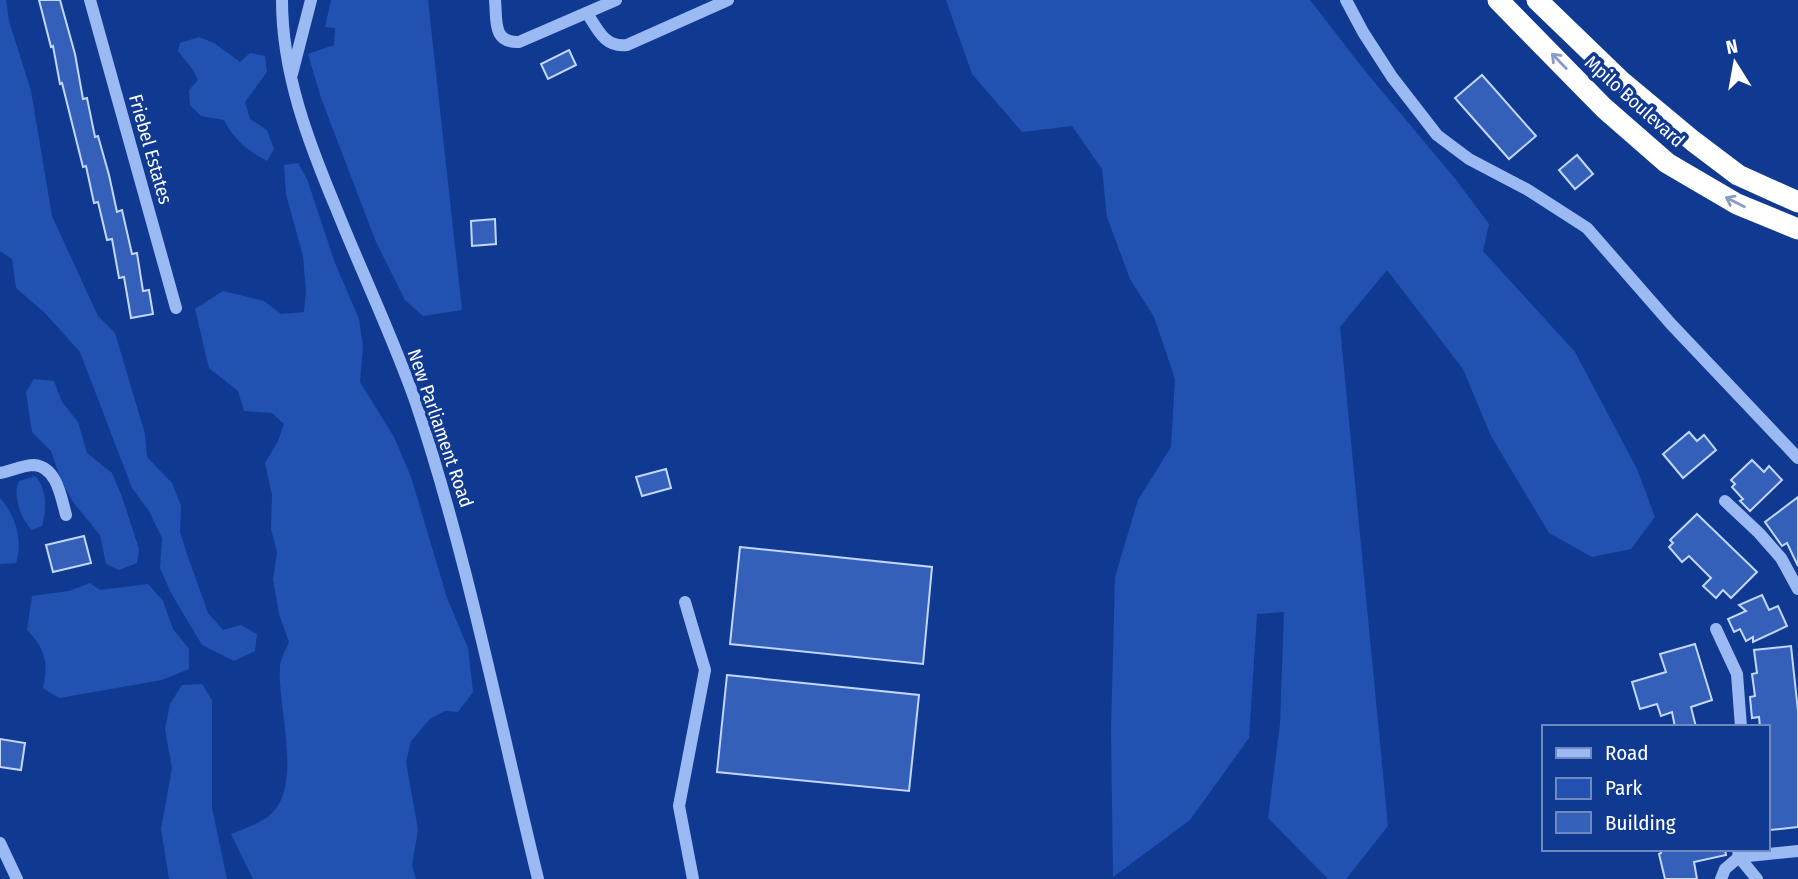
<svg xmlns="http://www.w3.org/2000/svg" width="1798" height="879" font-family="'Fira Sans Condensed',sans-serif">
  <rect width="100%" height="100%" fill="#103a92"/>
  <!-- green -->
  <g fill="#2152b1">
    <path d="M0,0H6L9,21L31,91L52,216L98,316L115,333L145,434L147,457L172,483L181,506L180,532L188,557L208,613L223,630L241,625L257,634L255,651L234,661L202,645L171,593L160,568L162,538L149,511L132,488L80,352L45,313L16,288L12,259L0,251Z"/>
    <path d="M331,0H428L462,310L423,316L405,300L376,242L321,98L308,54L334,45L335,28L325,27Z"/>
    <path d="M946,0H1310L1365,71L1457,181L1489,224L1483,251L1575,352L1637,469L1655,517L1631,549L1592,557L1549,533L1491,436L1463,369L1387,270L1340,327L1388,826L1346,879H1328L1268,818L1280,724L1284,612L1257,614L1249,738L1190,820L1113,877L1111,731L1115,577L1138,500L1171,447L1175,379L1154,317L1130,279L1107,217L1102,169L1072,126L1022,132L972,74Z"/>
    <path d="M199,37L214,43L240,62L250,53L265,56L267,72L245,102L250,119L267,130L274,149L267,161C247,150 235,141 224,120L201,116L190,105L189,90L198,80L193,70L178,51L180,43Z"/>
    <path d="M298,163L307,179L335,263L359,319L363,347L360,382L394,437L411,477L447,598L468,648L473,692L458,712L445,711L430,719L411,741L406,762L418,830L412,865L416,879H253L231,834C244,829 259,824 270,815C304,787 277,705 280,668C280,659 286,650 289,642L279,614L273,579L277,552L271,529L272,495L265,463L278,441L284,424L272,413L244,411L238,391L209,368L195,309L223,291L264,301L281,314L304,312L306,292L303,256L286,194L284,165Z"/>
    <path d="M34,379L54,381L62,402L78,422L87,453L112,473L122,497L139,549L137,563L119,570L106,564L100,535L73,502L61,480L51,451L32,432L26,392Z"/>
    <path d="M35,476C47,488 47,510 42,526L32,530C21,520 12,494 19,481Z"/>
    <path d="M0,498C16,516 23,541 16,563L0,564Z"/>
    <path d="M90,583L100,590L148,584L163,601L173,629L189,649V669L162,680L59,698L43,688C49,664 45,648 27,630L32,596L69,591Z"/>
    <path d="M202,684L212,700V808L227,879H169L161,829L172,768L165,730L170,704L182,685Z"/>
  </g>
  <!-- building -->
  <g fill="#3460b9" stroke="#c3d7fe" stroke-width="2">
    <path d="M39,0H60L75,54L83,99L87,98L95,137L98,136L109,175L117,212L122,210L132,254L137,253L143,291L149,290L153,314L131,318L124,277L119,278L112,239L107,240L98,202L94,203L86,166L83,167L62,83L60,84L53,46L51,47Z"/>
    <path d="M569,50L576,65L548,79L541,64Z"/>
    <path d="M1482,75L1536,136L1509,159L1455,98Z"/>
    <path d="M1577,155L1593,174L1575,189L1559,170Z"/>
    <path d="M495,219L496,244L472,246L471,221Z"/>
    <path d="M1689,432L1697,441L1704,435L1716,450L1683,478L1663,454Z"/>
    <path d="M1752,460L1764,472L1769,466L1782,480L1750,511L1740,501L1743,499L1732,487L1735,484L1731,480Z"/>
    <path d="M666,469L671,488L642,496L636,477Z"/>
    <path d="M1798,497V566L1787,543L1782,546L1765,522Z"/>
    <path d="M1697,514L1757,572L1731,598L1723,590L1716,598L1703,586L1711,578L1689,556L1682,562L1669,547L1673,543L1670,540Z"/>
    <path d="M84,536L91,563L53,572L46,545Z"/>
    <path d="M740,547L932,567L923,664L730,644Z"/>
    <path d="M1762,595L1769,610L1778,606L1787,626L1753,642V637L1746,641L1740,629L1734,632L1728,619L1746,611L1739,605Z"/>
    <path d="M1695,644L1712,700L1691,707L1696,727H1675L1672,712L1661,716L1657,704L1640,709L1632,682L1666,672L1660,654Z"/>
    <path d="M1791,646L1798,711V827L1770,830L1768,727H1760L1759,717L1752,718L1750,697L1755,696L1752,674L1757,673L1754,650Z"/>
    <path d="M727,675L919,695L909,791L717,772Z"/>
    <path d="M0,739L25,743L21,770L0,767Z"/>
    <path d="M1660,849H1725L1726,855L1694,862L1697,879H1665L1659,854L1661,853Z"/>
  </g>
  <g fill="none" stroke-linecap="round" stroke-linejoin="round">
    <!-- minor -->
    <g stroke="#9bb9f3" stroke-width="12">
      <path d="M90,0L176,308"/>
      <path d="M282,0C282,73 308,141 336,208C362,273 393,337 416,403C468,559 499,720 538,879"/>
      <path d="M495,0C497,20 492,43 519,42L616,0"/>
      <path d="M1346,0L1363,32L1392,77L1437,135L1469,159L1528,190L1587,228L1671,324L1798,458"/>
      <path d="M587,13C598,30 605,48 627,45L728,0"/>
      <path d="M292,74L311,0"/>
      <path d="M0,473C10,471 24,465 34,465C57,467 61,497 66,515"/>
      <path d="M1725,501L1759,533L1781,558L1798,589"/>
      <path d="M685,602L705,670L679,806L693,879"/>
      <path d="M1716,629L1737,674L1741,727"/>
      <path d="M0,843L17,879"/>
      <path d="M1738,850L1739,857L1757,879"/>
      <path d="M1721,879L1725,869L1739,857L1798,851"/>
    </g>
    <!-- highway -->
    <g stroke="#fff" stroke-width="21">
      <path d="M1498,0L1604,108L1667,163L1737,204L1798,229"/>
      <path d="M1537,0L1621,81L1693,141L1738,175L1798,202"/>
    </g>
  </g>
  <!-- one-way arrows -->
  <defs><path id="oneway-shaft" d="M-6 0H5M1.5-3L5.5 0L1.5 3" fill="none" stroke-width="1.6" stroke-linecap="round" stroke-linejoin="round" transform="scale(1.75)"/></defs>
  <g stroke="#889cc8">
    <use href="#oneway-shaft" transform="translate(1559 61) rotate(-134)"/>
    <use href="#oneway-shaft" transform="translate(1735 202) rotate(-153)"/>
  </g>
  <g text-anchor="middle" stroke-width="7" stroke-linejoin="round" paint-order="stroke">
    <!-- street labels -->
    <g font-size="19" fill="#fff" stroke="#103a92">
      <text transform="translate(1635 101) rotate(42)" y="7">Mpilo Boulevard</text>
      <text transform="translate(151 149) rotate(74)" y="7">Friebel Estates</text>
      <text transform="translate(441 428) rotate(71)" y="7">New Parliament Road</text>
    </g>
  </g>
  <!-- legend -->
  <rect x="1542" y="725" width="228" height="126" fill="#103a92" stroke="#7089be" stroke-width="2"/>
  <rect x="1556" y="748" width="35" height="10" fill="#9bb9f3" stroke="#7089be" stroke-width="2"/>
  <text x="1605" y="760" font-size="21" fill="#ffffff">Road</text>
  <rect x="1556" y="778" width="35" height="21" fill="#2152b1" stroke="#7089be" stroke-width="2"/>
  <text x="1605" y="795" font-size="21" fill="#ffffff">Park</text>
  <rect x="1556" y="812" width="35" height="21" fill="#3460b9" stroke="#7089be" stroke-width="2"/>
  <text x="1605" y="830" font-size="21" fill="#ffffff">Building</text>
  <!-- north arrow -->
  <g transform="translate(1735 63) rotate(349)" stroke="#103a92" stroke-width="5" paint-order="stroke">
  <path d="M0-5L12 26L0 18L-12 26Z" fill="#ffffff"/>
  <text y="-10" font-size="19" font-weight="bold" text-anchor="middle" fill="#ffffff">N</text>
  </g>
</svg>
